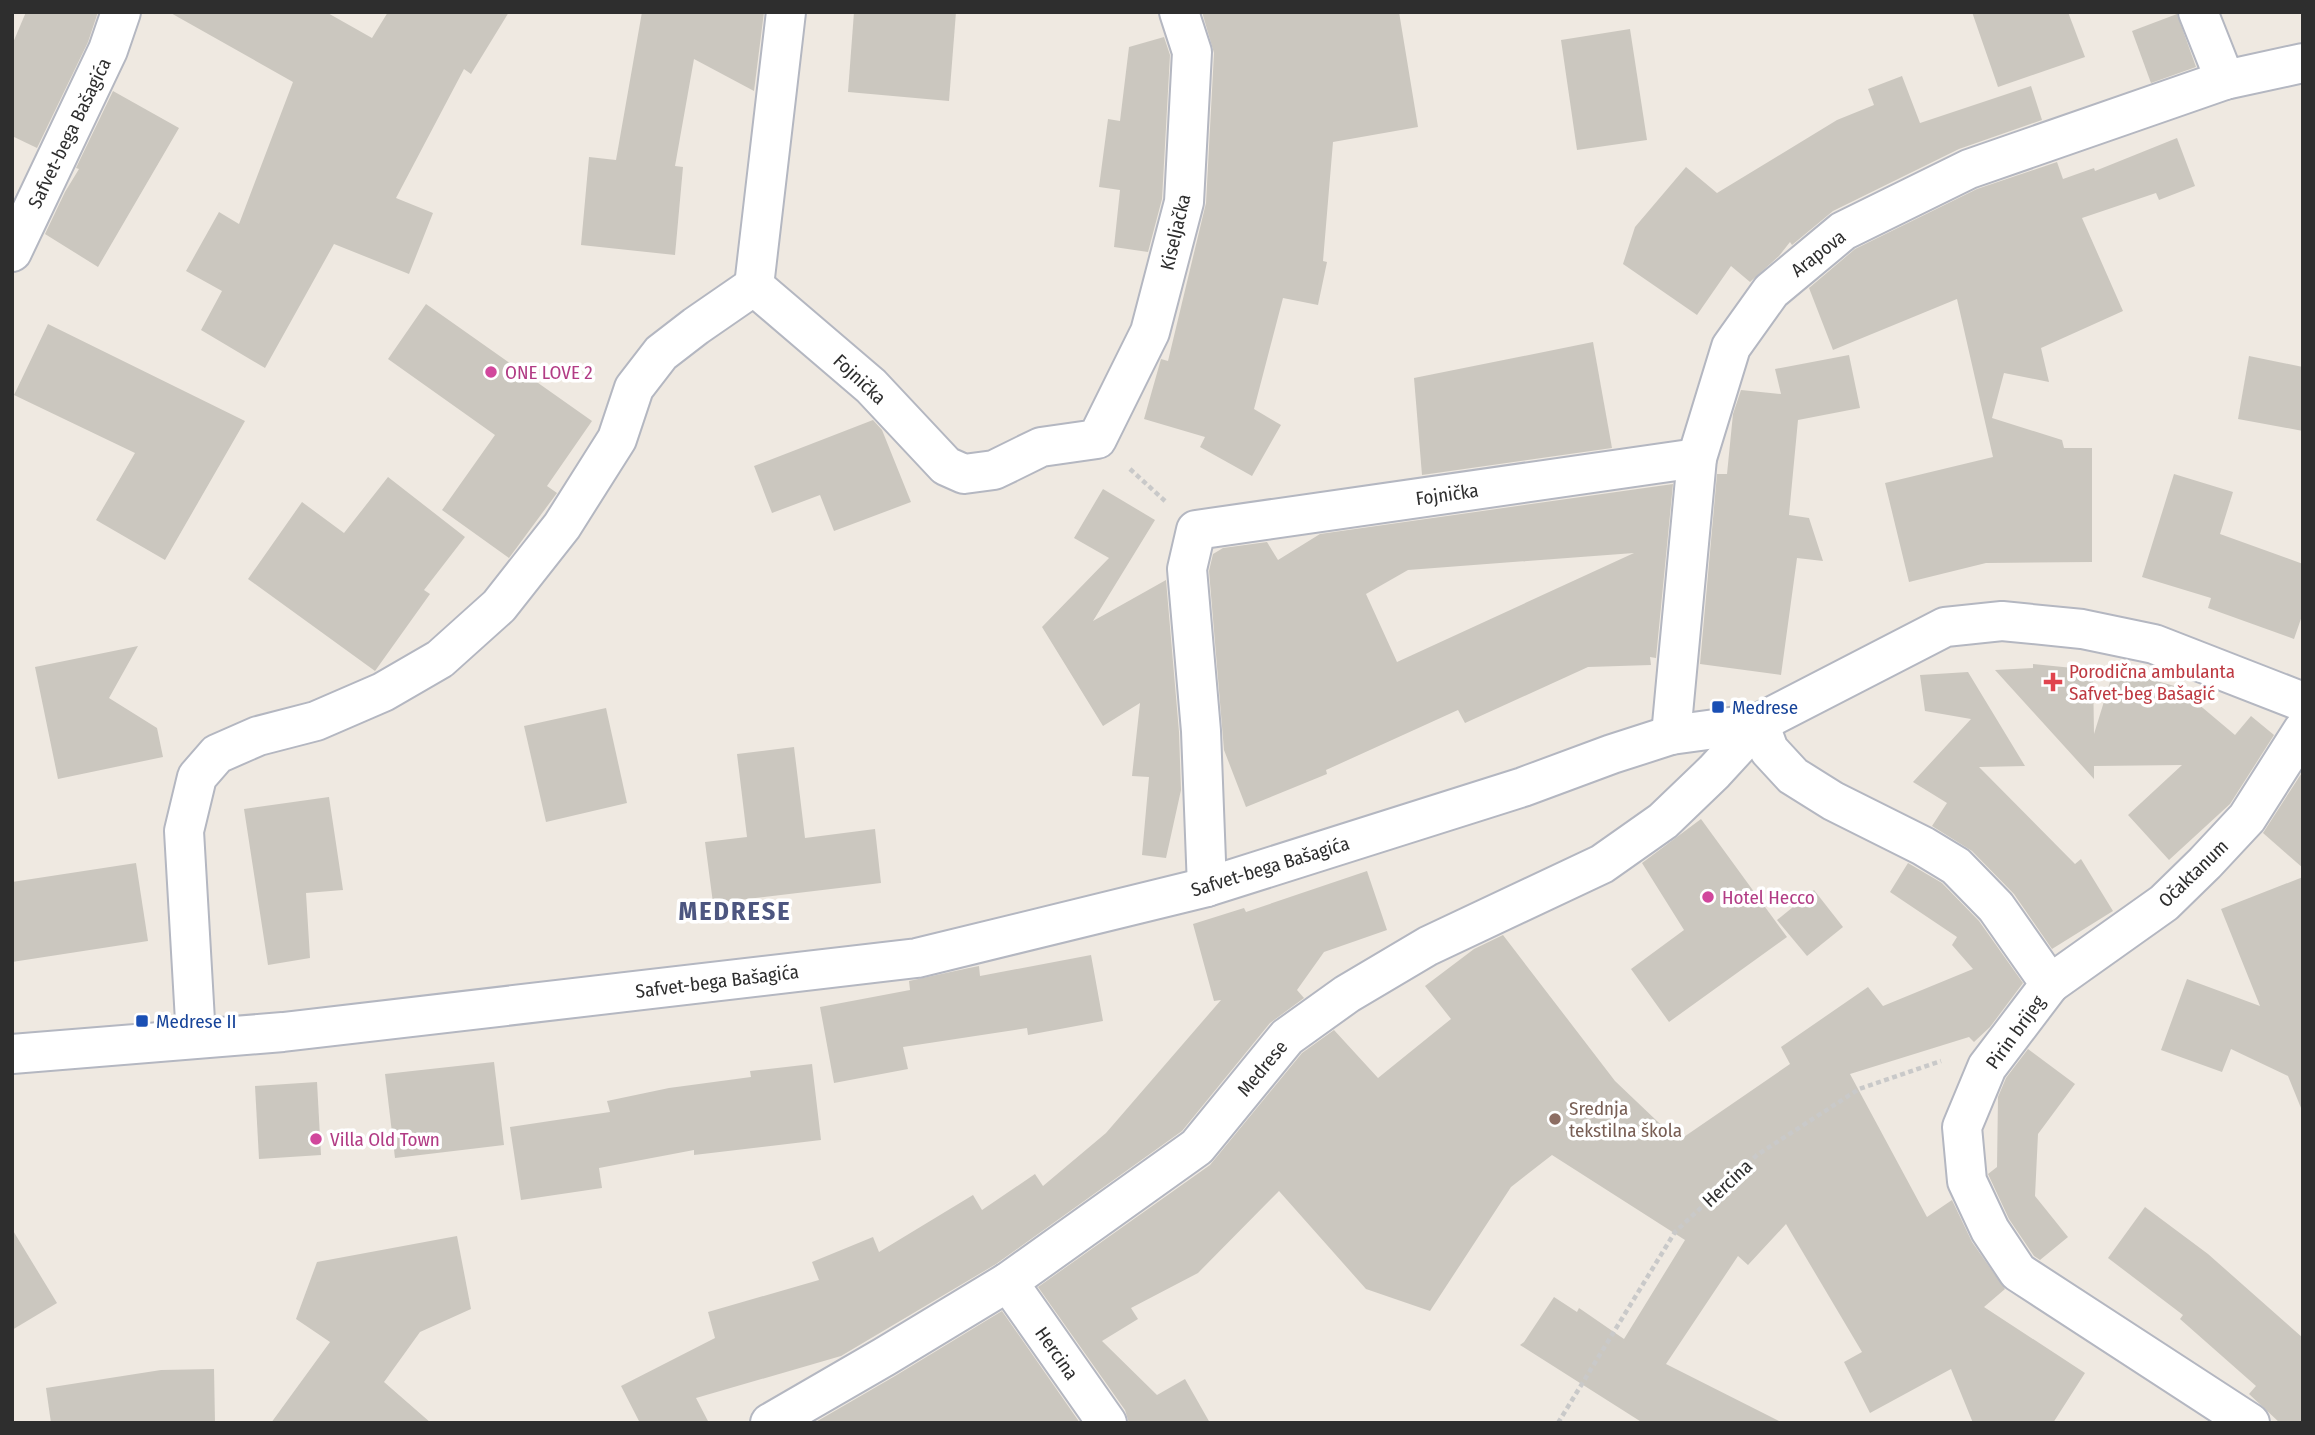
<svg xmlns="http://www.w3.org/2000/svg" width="2315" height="1435" font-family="'Fira Sans Condensed',sans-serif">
  <rect width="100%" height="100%" fill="#efe9e1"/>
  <!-- building -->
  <g fill="#cbc7bf" fill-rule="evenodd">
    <path d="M26,12H98L88,42L37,148L12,136V45Z"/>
    <path d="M169,12H326L372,38L388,12H509L471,74L464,69L396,198L433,213L409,274L334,244L265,368L201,330L222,291L186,271L219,212L239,224L293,82Z"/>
    <path d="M642,12H764L754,91L694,59L675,166L683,167L675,255L581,245L589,157L616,160Z"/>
    <path d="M854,12H956L949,101L848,92Z"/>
    <path d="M1202,12H1399L1418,127L1333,142L1323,261L1327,262L1318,305L1283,298L1254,409L1281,425L1252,476L1200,447L1205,437L1144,419L1161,359L1168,361L1206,203L1214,53Z"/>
    <path d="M1972,12H2068L2085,57L1998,87Z"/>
    <path d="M2177,14L2196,67L2151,83L2132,31Z"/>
    <path d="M1630,29L1647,140L1577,150L1561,40Z"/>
    <path d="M1164,37L1170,55L1162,199L1148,252L1114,247L1120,190L1099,187L1108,119L1120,121L1129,47Z"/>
    <path d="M1902,76L1920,123L2031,86L2042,120L1959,149L1833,211L1792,245L1790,242L1779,256L1750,282L1731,266L1697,315L1623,264L1635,227L1686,167L1717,193L1837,120L1874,105L1868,89Z"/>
    <path d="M113,91L179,128L98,267L45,234L65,192L79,169L76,168Z"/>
    <path d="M2177,138L2195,186L2159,200L2156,193L2082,218L2123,311L2041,348L2049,382L2004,373L1992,418L2062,440L2064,448H2092V562L1986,563L1909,582L1885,483L1993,457L1957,299L1833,350L1809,288L1855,249L1977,189L2057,162L2063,179L2094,168L2095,171Z"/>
    <path d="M426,304L592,421L547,486L557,493L509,558L442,510L495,435L388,359Z"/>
    <path d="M48,324L245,421L165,560L96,520L135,453L14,395Z"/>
    <path d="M1593,342L1612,448L1422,475L1414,378Z"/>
    <path d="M1849,355L1860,408L1798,420L1789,515L1809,518L1823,561L1797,558L1781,675L1700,664L1717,474H1727L1733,414L1741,390L1781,394L1775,369Z"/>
    <path d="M2249,356L2303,367V431L2238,419Z"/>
    <path d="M873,420L882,430L911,502L834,531L820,495L772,513L754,466Z"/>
    <path d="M2174,474L2233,492L2220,534L2303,564V613L2294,639L2208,608L2211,598L2142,577Z"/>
    <path d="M388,477L465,537L424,590L430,594L375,671L248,579L302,502L344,533Z"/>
    <path d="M1673,484L1656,658L1650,657L1651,665L1588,667L1465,723L1458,710L1326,770L1327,774L1246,807L1224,750L1209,571L1213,554L1223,548L1267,542L1278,560L1320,534ZM1634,553L1397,662L1366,594L1408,570Z"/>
    <path d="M1103,489L1155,520L1093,621L1166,580L1179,732L1181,790L1166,858L1142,855L1149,777L1132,776L1140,703L1103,726L1042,627L1109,558L1074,538Z"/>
    <path d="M138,646L109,698L157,728L163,757L58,779L35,667Z"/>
    <path d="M2033,664L2093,670L2094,734L2114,669L2178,687L2235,735L2251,716L2274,735L2230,804L2169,860L2128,815L2182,765L2094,766V779L1995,670L2033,668Z"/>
    <path d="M1968,672L2025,766L1979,767L2075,864L2081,859L2113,911L2052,949L2014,894L1972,851L1932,826L1947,803L1913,782L1971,719L1925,711L1920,675Z"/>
    <path d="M606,708L627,803L546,822L524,726Z"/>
    <path d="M794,747L805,838L875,829L881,883L713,903L705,842L747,837L737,754Z"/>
    <path d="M2303,771V868L2263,833Z"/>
    <path d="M329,797L343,890L306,893L310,958L268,965L244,809Z"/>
    <path d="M1701,819L1787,937L1669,1022L1631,969L1684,930L1642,863Z"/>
    <path d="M136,863L148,941L12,962V882Z"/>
    <path d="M1908,863L1942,883L1979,921L2023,983L1990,1027L1974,1042L1969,1037L1850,1074L1927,1217L1952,1200L1972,1242L2005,1289L1984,1307L2085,1373L2053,1423H1973L1951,1369L1870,1413L1844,1362L1862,1352L1786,1224L1748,1265L1738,1256L1666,1364L1783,1423H1643L1520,1345L1524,1342L1554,1297L1577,1312L1579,1308L1624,1339L1685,1240L1552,1155L1511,1187L1430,1311L1366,1289L1279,1191L1198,1273L1131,1308L1138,1319L1102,1341L1157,1395L1185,1379L1210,1423H1129L1125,1410L1038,1287L1210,1165L1302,1053L1334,1030L1378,1078L1451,1019L1425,986L1474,949L1503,935L1615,1081L1678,1141L1790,1064L1781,1047L1868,987L1883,1006L1973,969L1952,945L1957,937L1890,892Z"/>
    <path d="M1367,871L1387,930L1324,952L1297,990L1304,998L1270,1023L1182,1131L996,1264L841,1356L696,1398L709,1423H640L621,1386L715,1338L708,1312L819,1280L812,1262L873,1237L879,1252L973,1195L982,1210L1035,1174L1043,1186L1106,1133L1221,1000L1214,1001L1193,924L1244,908L1246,912Z"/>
    <path d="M2303,877V1108H2301L2288,1076L2231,1049L2222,1072L2161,1050L2187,979L2260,1006L2221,909Z"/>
    <path d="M1814,890L1843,927L1807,956L1777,920Z"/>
    <path d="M1091,955L1103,1021L1028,1035L1027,1028L903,1047L908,1069L834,1083L820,1007L910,990L909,981L969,968L979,966L980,976Z"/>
    <path d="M2028,1049L2075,1084L2038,1134L2035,1196L2068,1237L2040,1260L2034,1256L2009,1219L1988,1174L1997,1167L1998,1097L2006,1078Z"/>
    <path d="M494,1062L504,1145L395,1158L385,1074Z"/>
    <path d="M812,1064L821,1140L694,1155V1150L599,1168L602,1188L521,1200L510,1127L610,1112L607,1101L669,1088L751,1077L750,1071Z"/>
    <path d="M317,1082L321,1155L259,1159L255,1086Z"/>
    <path d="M2145,1207L2208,1254L2303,1338V1423H2280L2249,1394L2256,1386L2180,1319L2183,1315L2108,1258Z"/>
    <path d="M12,1229L57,1303L12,1330Z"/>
    <path d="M457,1236L471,1309L420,1332L384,1382L431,1423H271L330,1342L296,1319L317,1262Z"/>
    <path d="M1002,1311L1080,1423H814L895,1376Z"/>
    <path d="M214,1369L215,1423H51L46,1388L161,1370Z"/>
  </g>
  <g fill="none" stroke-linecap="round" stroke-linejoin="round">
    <defs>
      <g id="minor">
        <path d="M2198,12L2225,80"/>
        <path d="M12,252L108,50L121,12"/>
        <path d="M754,286L871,386L946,466L964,474L994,470L1041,447L1097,439L1150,332L1184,202L1192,52L1179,12"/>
        <path d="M754,286L786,12"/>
        <path d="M1759,723L1769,750L1793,776L1833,801L1923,846L1956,866L1996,907L2050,984L1987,1067L1962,1127L1967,1181L1990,1230L2018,1272L2250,1423"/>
        <path d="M1671,735L1697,458L1731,347L1771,291L1843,231L1969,169L2225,80L2303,63"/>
        <path d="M1207,887L1201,731L1187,569L1196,530L1697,458"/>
        <path d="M2050,984L2164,903L2205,863L2247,818L2303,730"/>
        <path d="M196,1038L184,831L197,777L217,754L258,736L316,721L383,692L440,659L499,606L562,526L617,439L634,388L661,353L696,326L754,286"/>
        <path d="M12,1054L283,1032L917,958L1207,887L1523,787L1612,754L1671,735L1759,723L1945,627L2002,621L2082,629L2154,644L2303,702"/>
        <path d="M1008,1282L1107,1423"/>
        <path d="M770,1423L884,1357L1008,1282L1197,1147L1287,1037L1347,994L1428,946L1602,864L1663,821L1714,772L1759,723"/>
      </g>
    </defs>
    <!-- minor casing -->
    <use href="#minor" stroke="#b4b7c1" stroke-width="42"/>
    <!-- path -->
    <g stroke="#c9c9c9" stroke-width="4.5" stroke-dasharray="5 3.5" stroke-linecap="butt">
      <path d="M1130,469L1165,501"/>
      <path d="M1558,1423L1675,1232L1757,1155L1859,1089L1941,1061"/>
    </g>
    <!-- minor -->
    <use href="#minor" stroke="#fff" stroke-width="38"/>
  </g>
  <!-- markers -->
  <g fill="#d1479c" stroke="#fff" stroke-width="2.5">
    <circle cx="491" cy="372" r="7"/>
    <circle cx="1708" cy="897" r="7"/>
    <circle cx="316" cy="1139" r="7"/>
  </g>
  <path fill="#e0444e" stroke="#fff" stroke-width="2.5" d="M2049.5 671.5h7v7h7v7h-7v7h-7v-7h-7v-7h7z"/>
  <g fill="#1a4fb4" stroke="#fff" stroke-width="2.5">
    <rect x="1711" y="700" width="14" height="14" rx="3.5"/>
    <rect x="135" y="1014" width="14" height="14" rx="3.5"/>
  </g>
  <circle fill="#8d6e63" stroke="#fff" stroke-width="2.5" cx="1555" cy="1119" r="7"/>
  <g text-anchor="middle" stroke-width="7" stroke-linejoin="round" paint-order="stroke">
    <!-- street labels -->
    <g font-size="19" fill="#2e2e2e" stroke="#fff">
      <text transform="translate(69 133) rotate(-64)" y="7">Safvet-bega Bašagića</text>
      <text transform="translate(1175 232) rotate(-77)" y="7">Kiseljačka</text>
      <text transform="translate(1818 253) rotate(-38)" y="7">Arapova</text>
      <text transform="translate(860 379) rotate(43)" y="7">Fojnička</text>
      <text transform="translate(1447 494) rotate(-8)" y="7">Fojnička</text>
      <text transform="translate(1270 866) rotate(-17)" y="7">Safvet-bega Bašagića</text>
      <text transform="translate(2193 873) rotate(-44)" y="7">Očaktanum</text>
      <text transform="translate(717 981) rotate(-7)" y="7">Safvet-bega Bašagića</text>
      <text transform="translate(2015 1032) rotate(-54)" y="7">Pirin brijeg</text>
      <text transform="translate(1262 1068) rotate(-50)" y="7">Medrese</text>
      <text transform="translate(1727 1183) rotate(-43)" y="7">Hercina</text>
      <text transform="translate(1057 1353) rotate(55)" y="7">Hercina</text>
    </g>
    <!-- hotel labels -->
    <g font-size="19" fill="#b23c85" stroke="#fff" text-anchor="start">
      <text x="505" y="379">ONE LOVE 2</text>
      <text x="1722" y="904">Hotel Hecco</text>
      <text x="330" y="1146">Villa Old Town</text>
    </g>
    <!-- health labels -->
    <g font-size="19" fill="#be3a42" stroke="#fff" text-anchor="start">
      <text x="2069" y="678">Porodična ambulanta<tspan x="2069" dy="22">Safvet-beg Bašagić</tspan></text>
    </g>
    <!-- transit labels -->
    <g font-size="19" fill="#164399" stroke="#fff" text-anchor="start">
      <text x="1732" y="714">Medrese</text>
      <text x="156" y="1028">Medrese II</text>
    </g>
    <!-- education labels -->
    <g font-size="19" fill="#785e54" stroke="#fff" text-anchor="start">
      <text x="1569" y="1115">Srednja<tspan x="1569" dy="22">tekstilna škola</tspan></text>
    </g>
    <!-- district labels -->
    <g font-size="26" font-weight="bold" letter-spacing="2" fill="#4d5680" stroke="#fff">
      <text x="735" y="920">MEDRESE</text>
    </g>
  </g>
  <!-- border -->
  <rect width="2315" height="1435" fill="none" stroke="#2e2e2e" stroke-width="28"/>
</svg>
